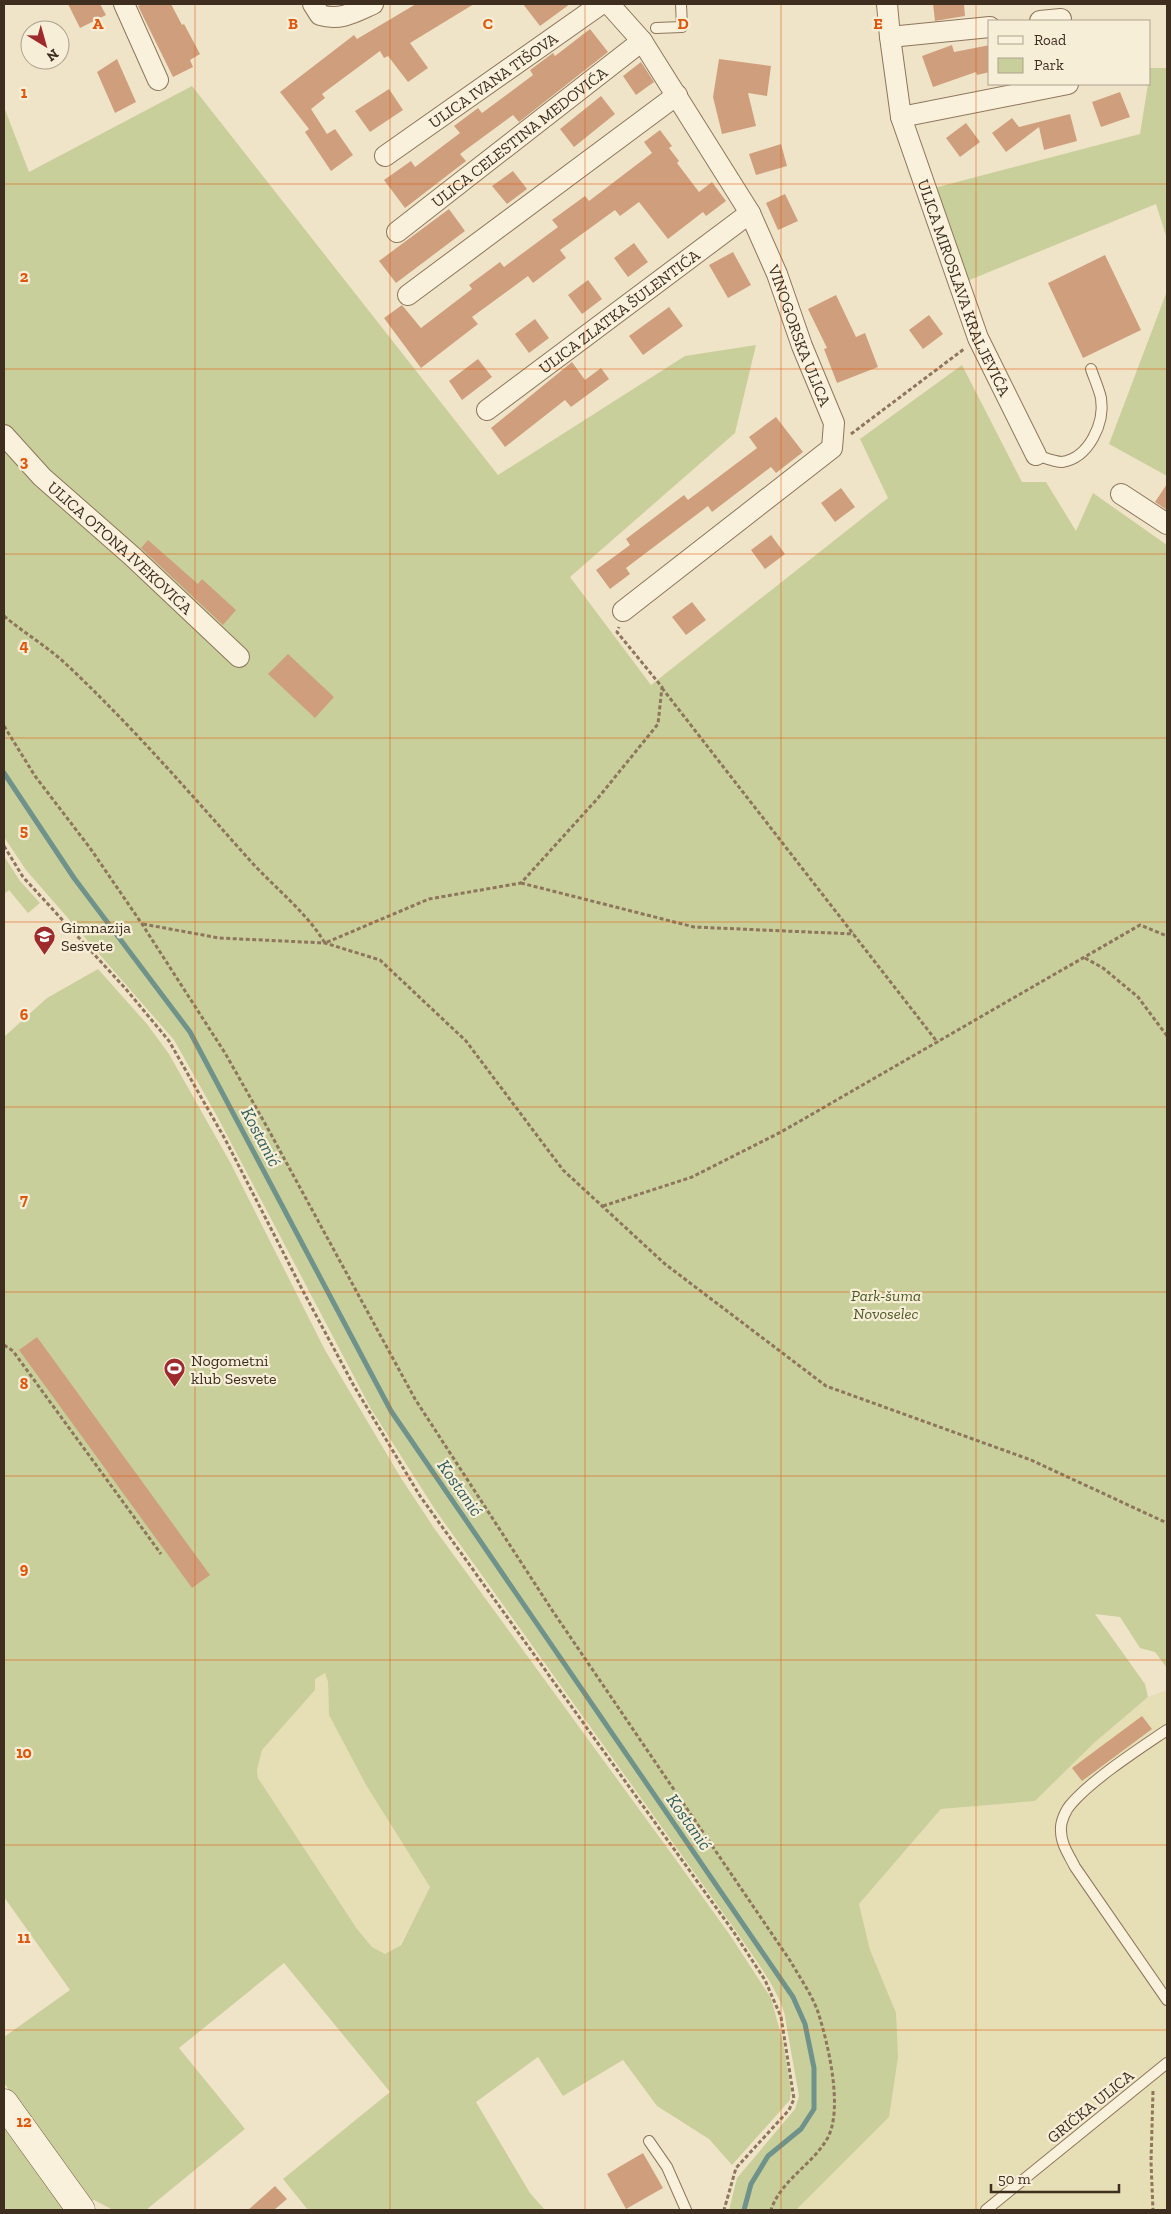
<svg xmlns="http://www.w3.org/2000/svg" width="1171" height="2214" font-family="'Zilla Slab',serif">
  <rect width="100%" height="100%" fill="#f0e4c8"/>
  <!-- farmland -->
  <g fill="#e6deb5">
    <path d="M325,1673L328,1682L329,1715L366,1785L430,1887L400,1945L385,1954L372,1947L357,1929L258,1778L257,1770L262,1750L315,1690V1679Z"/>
    <path d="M1167,1690V2210H796L829,2175L870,1950L859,1904L941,1809L1035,1801L1094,1743L1148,1697Z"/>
  </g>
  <!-- green -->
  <g fill="#c9cf9b" fill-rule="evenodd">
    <path d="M1150,68H1167V239L1156,204L967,281L934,188L1140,134L1148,84H1150Z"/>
    <path d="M192,86L498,475L685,356L756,345L735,433L570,577L651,685L888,498L860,439L962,365L1022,482H1046L1076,531L1093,493L1167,545V1668L1155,1652L1140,1648L1120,1617L1095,1614L1145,1684L1148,1697L1094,1743L1035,1801L941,1809L859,1904L870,1950L896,2013L898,2057L889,2117L796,2210H729L737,2178L795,2109L799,2096L786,2023C785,1997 751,1954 736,1931L436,1511L371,1409L218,1118L174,1040L26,870L4,837V107L29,172Z"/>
    <path d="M1167,291V476L1109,444Z"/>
    <path d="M4,856L20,881L40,903L28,913L9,890L4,894Z"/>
    <path d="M98,969L147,1024L169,1054L230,1162L325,1350L401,1478L434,1528L671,1853L730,1935L771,1998L783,2042L791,2090L790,2100L732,2165L709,2139L657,2106L623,2060L563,2096L538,2057L476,2102L530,2193L545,2210H308L283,2179L390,2092L284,1963L179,2048L245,2129L146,2210H113L94,2200L89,2202L4,2083V2037L70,1990L4,1897V1037L47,998ZM325,1673L328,1682L329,1715L366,1785L430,1887L401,1945L385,1954L372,1947L357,1929L258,1778L257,1770L262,1750L315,1690V1679Z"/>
    <path d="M4,2128L65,2210H4Z"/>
  </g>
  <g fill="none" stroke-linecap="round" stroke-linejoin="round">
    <!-- stream -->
    <path stroke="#6f938a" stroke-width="5" d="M4,773L74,878L190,1032L391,1411L793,1997L805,2024L814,2068V2109L801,2129L768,2156L751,2184L744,2210"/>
  </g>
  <!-- building -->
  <g fill="#cf9f7d">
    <path d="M68,4H100L106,15L80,28Z"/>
    <path d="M143,4H171L182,25L184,24L200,54L190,60L193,67L173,77L138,6Z"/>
    <path d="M416,4H474L410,43L428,68L408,82L388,56L384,58L380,51L322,94L325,98L311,109L327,134L335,129L353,155L331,171L305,132L309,129L280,92L354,35L357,39Z"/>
    <path d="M523,4H570L540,26Z"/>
    <path d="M933,4H964L965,16L935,21Z"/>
    <path d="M590,29L608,52L519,122L513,115L460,154L466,161L405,208L384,180L411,161L415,167L460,133L454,126L478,108L482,113L533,75L530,70L553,53L555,56Z"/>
    <path d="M952,45L954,52L990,45V72L977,75L976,72L933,87L922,56Z"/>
    <path d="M117,59L136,102L115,113L97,72Z"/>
    <path d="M719,59L771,66L767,96L748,93L756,126L722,134L713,97Z"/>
    <path d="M641,62L654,82L636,95L623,76Z"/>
    <path d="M389,89L403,110L370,132L355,111Z"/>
    <path d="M1120,92L1130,117L1101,127L1092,102Z"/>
    <path d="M601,96L615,114L574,147L560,129Z"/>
    <path d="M1070,114L1077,141L1044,150L1039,127L1006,152L992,133L1012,118L1019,127Z"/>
    <path d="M966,123L980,142L960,157L946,138Z"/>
    <path d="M660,130L672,146L669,148L679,161L677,163L699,192L712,182L726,201L706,216L703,212L668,239L639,202L620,216L615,210L560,250L566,258L533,283L528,276L472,317L478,324L421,368L384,318L402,305L421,328L472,289L469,285L500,262L504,267L558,227L552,220L585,196L589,201L652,153L644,142Z"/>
    <path d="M781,144L787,166L756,175L749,154Z"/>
    <path d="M513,171L527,189L507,204L492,186Z"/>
    <path d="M785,194L798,221L778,230L766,203Z"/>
    <path d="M449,209L465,231L396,283L379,261Z"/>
    <path d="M634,243L648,262L628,277L614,258Z"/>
    <path d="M733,252L751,285L728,298L709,265Z"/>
    <path d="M1105,255L1141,330L1083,358L1048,283Z"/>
    <path d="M588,280L602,299L582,314L568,295Z"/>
    <path d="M836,295L856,337L865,333L878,367L837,383L824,349L827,348L808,309Z"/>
    <path d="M669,307L683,326L643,355L629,336Z"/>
    <path d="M929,315L943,334L923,349L909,330Z"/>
    <path d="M535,319L549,338L529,353L515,334Z"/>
    <path d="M478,359L492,377L462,400L449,381Z"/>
    <path d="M572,362L585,380L601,368L609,379L571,407L565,400L505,447L491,428Z"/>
    <path d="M776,417L803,452L776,473L771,467L712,512L708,506L626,568L630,574L610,589L596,570L630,545L626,539L684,495L688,500L757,448L749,437Z"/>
    <path d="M1167,484V510L1155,502Z"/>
    <path d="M841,488L855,507L835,522L821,503Z"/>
    <path d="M771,535L785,554L765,569L751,550Z"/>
    <path d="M148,540L198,584L202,579L236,610L223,625L141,548Z"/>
    <path d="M692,602L706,620L686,635L672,617Z"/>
    <path d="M288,654L334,697L315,718L268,674Z"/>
    <path d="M37,1337L210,1575L192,1588L19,1350Z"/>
    <path d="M1142,1716L1152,1729L1082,1781L1072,1768Z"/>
    <path d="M643,2153L663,2188L626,2209L607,2174Z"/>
    <path d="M275,2186L287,2199L274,2210H248Z"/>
  </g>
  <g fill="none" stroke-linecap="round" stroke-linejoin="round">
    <defs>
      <g id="lane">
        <path d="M656,28L682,27L681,4"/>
        <path d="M1036,455C1043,457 1054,462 1062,462C1089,458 1105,423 1101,398C1099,389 1094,378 1091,369"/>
        <path d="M1167,1730C1139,1749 1094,1778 1072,1803C1066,1809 1060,1822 1061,1831C1061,1844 1069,1855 1075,1867L1167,2000"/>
        <path d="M649,2141L667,2167L686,2210"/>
        <path d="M986,2210L1167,2063"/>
      </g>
      <g id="street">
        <path d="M124,4L158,80"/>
        <path d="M313,4L320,15C341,21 355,12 373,4"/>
        <path id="s1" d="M609,4L642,41L750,213L777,274L802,346L834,423L832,448L623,611"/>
        <path id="s2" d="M887,4L890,37L901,117L978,338L1036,455"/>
        <path d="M1040,21L1061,19"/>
        <path d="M890,37L990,27"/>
        <path d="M901,117L1068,84"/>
        <path id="s3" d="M385,156L601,4"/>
        <path id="s4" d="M397,232L642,41"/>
        <path d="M408,295L677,95"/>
        <path id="s5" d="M487,410L750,213"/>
        <path id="s6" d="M4,435L42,477L132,556L239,657"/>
        <path d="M1121,494L1167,524"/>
      </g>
      <path id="secondary" d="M4,2103L81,2210"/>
    </defs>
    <!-- lane casing -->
    <use href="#lane" stroke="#8d765c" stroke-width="12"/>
    <!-- street casing -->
    <use href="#street" stroke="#8d765c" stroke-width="22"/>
    <!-- secondary casing -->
    <use href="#secondary" stroke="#6f573f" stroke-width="29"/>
    <!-- path -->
    <g stroke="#8d765c" stroke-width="3" stroke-dasharray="4 2.5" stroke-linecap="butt">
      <path d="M851,434L964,349"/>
      <path d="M4,616C24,633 48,647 67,665C131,725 188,791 246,856C272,886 304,909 325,943L429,899L521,883L598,798L658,724L662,687L617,632L619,627"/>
      <path d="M662,688L938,1043"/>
      <path d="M4,726L35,776L90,848L142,924L225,1053L267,1127L415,1399L552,1610L791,1962C800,1978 812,1995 818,2012C828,2043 844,2110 827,2139C812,2165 781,2180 771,2210"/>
      <path d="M4,846L23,877L125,988L169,1041L225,1139L304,1293L354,1386L420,1496L733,1931L765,1980L781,2017L794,2099L789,2110L736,2168L724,2210"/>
      <path d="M521,883L694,927L854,934"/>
      <path d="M143,924L219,938L325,943L380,960L466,1041L563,1170L665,1264L826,1386L1031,1460L1167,1523"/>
      <path d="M1085,958L1103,968L1138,997L1167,1036"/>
      <path d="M603,1206L692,1177L781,1132L1140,925L1167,936"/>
      <path d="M4,1345L13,1351L161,1554"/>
      <path d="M1153,2091L1151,2162L1153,2210"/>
    </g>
    <!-- lane -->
    <use href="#lane" stroke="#faf1dc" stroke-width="10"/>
    <!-- street -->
    <use href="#street" stroke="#faf1dc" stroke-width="20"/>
    <!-- secondary -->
    <use href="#secondary" stroke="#faf1dc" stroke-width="28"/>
  </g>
  <!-- grid -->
  <path fill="none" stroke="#df570d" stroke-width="1" stroke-opacity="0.55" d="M195,4V2210M390,4V2210M585,4V2210M781,4V2210M976,4V2210M4,184H1167M4,369H1167M4,554H1167M4,738H1167M4,922H1167M4,1107H1167M4,1292H1167M4,1476H1167M4,1660H1167M4,1845H1167M4,2030H1167"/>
  <!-- icons -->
  <defs>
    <symbol id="school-pin" viewBox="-11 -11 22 30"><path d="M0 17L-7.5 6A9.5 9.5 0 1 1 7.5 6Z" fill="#9e2a2b" stroke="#f7eed8"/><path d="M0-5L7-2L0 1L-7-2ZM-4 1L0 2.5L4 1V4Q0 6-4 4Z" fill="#fff"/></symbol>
    <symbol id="stadium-pin" viewBox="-11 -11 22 30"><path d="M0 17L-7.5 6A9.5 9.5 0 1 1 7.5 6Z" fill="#9e2a2b" stroke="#f7eed8"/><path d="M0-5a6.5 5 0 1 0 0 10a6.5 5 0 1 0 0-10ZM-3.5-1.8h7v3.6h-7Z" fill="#fff"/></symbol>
  </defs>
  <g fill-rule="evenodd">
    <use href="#school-pin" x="32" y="924" width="25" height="34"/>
    <use href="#stadium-pin" x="162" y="1356" width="25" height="34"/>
  </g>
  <g text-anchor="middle" stroke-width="4.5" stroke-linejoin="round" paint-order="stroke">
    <!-- street labels -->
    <g font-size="16" fill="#3d2e20" stroke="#f7eed8">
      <text dy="6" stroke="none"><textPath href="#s3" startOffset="132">ULICA IVANA TIŠOVA</textPath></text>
      <text dy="6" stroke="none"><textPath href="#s4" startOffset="155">ULICA CELESTINA MEDOVIĆA</textPath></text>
      <text dy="6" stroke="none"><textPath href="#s2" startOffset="296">ULICA MIROSLAVA KRALJEVIĆA</textPath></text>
      <text dy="6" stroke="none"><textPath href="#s5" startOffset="165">ULICA ZLATKA ŠULENTIĆA</textPath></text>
      <text dy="6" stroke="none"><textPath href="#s1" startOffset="385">VINOGORSKA ULICA</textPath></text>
      <text dy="6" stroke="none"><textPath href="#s6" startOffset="162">ULICA OTONA IVEKOVIĆA</textPath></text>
      <text transform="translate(1090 2106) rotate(-39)" y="6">GRIČKA ULICA</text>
    </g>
    <!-- poi labels -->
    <g font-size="16" fill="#3d2e20" stroke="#f7eed8" text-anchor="start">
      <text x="61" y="933">Gimnazija<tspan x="61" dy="18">Sesvete</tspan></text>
      <text x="191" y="1366">Nogometni<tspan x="191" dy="18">klub Sesvete</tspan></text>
    </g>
    <!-- park labels -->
    <g font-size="16" font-style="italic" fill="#4d5a26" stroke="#f7eed8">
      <text x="886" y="1301">Park-šuma<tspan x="886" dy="18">Novoselec</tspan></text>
    </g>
    <!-- water labels -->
    <g font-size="18" font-style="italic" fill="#2f5d5a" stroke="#f7eed8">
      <text transform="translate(261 1137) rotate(62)" y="6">Kostanić</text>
      <text transform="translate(460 1488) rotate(55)" y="6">Kostanić</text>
      <text transform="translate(689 1822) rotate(55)" y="6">Kostanić</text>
    </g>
  </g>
  <g font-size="16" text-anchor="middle" font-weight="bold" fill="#df570d" stroke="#f7eed8" stroke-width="4.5" stroke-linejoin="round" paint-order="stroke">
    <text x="98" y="29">A</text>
    <text x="293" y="29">B</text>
    <text x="488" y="29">C</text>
    <text x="683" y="29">D</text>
    <text x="878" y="29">E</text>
    <text x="24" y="98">1</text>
    <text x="24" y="282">2</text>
    <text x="24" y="467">3</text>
    <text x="24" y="651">4</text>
    <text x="24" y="836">5</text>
    <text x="24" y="1020">6</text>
    <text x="24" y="1205">7</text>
    <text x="24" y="1389">8</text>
    <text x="24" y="1574">9</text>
    <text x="24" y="1758">10</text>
    <text x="24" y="1943">11</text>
    <text x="24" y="2127">12</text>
  </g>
  <!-- border -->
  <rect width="1171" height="2214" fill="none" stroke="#3d2e20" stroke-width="10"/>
  <!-- legend -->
  <rect x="988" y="20" width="162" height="65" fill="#f7eed8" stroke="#ada18e"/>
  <rect x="998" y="36" width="25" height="8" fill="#faf1dc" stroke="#ada18e"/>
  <text x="1034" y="45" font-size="15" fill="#3d2e20">Road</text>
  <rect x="998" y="58" width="25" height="15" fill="#c9cf9b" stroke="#ada18e"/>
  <text x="1034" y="70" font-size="15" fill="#3d2e20">Park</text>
  <!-- north arrow -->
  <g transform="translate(45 45) rotate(143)"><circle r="24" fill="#f7eed8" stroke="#ada18e"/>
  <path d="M0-4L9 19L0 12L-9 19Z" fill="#9e2a2b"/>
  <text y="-8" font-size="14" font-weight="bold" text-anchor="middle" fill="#3d2e20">N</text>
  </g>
  <!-- scale -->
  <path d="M991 2184v8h128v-8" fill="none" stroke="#3d2e20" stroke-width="2.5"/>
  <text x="998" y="2184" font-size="15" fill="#3d2e20" stroke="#f7eed8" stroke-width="4" paint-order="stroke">50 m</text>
</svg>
